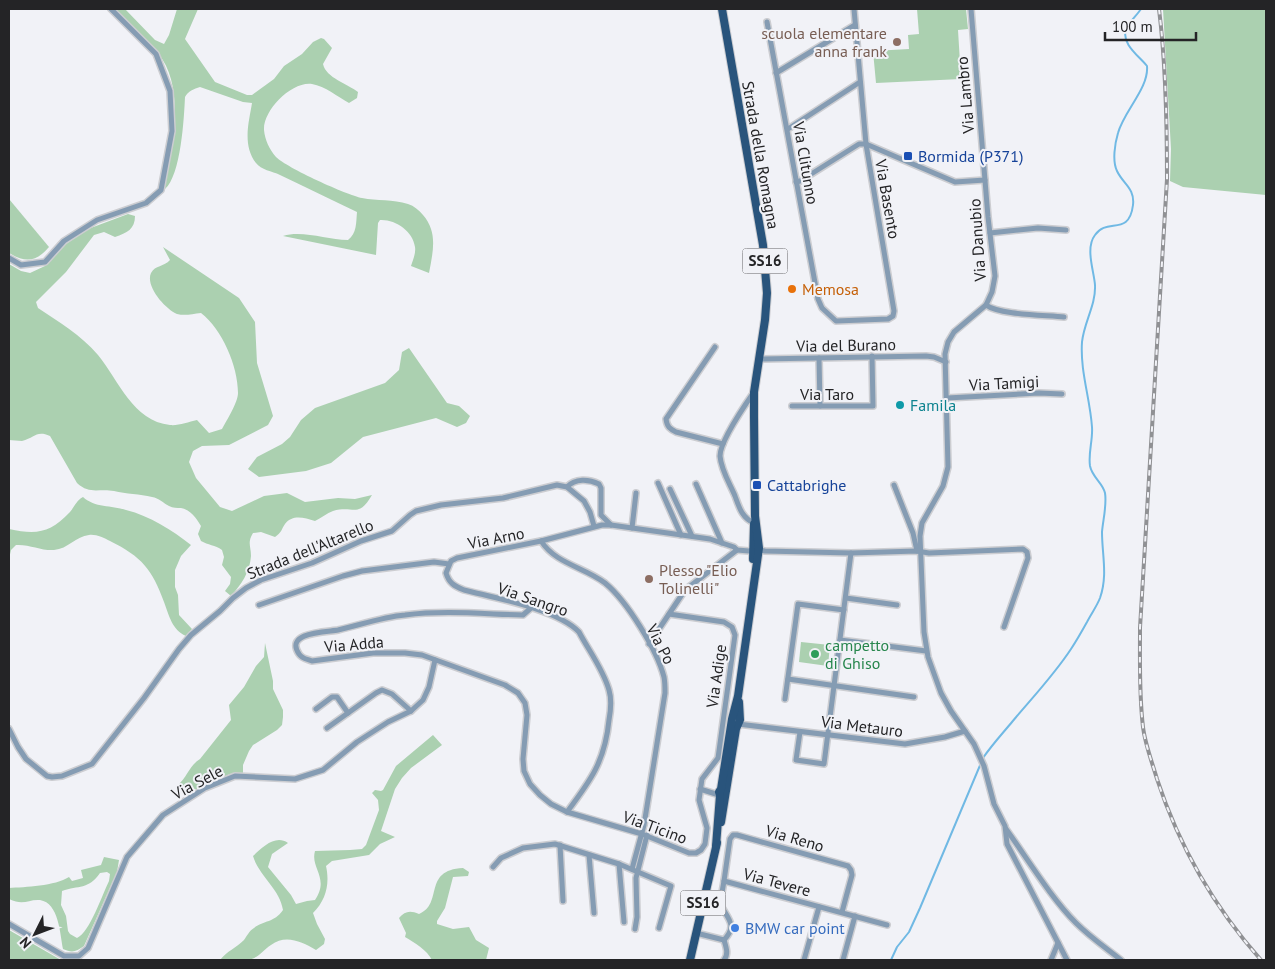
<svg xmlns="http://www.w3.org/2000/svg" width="1275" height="969" font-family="'PT Sans',sans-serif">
  <rect width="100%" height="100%" fill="#f1f2f7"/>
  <!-- green -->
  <g fill="#abd0b0" fill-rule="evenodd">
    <path d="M114,9H125L155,40L164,44L169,35L177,9H198L185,39L215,82L247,95H252L274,79L284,66L302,54L313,42L321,38L324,39L332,48L323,64C326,78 348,84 358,92L357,98L349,103C338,97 325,86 312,84C292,81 263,110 264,130C265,140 269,149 276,157C287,168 347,195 362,198C377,201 393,199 408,204C414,206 419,210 423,215C438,232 433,252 429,273L411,266C413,260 416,253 415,247C413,231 395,219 380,220L378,223L376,255L283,236C303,230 327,240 348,240C357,233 356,223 357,212C331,200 306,187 280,175C272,171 261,170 256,163C242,145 249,122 252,103L243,102L200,87C194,89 188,91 185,97C184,118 181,175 165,189L163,188C171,146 187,90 158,53C145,37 128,23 114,9Z"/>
    <path d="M917,9H966L968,29L958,30L961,79L876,83L873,51L909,49L908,35L919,34Z"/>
    <path d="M1163,9H1266V195L1183,187L1170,181L1171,149Z"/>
    <path d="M9,199L49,247C36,262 26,263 9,253Z"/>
    <path d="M128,214L135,216C135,229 127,233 115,237L104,232L94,235L66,272L36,302L38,308C59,322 81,335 98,355C119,381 133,421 170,425C178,426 188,422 197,420L209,433L222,429C227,420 238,402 238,393C238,366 222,329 201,313C192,314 185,316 177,314C165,309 145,286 151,273C155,265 164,267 170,260L163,247L239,298L255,322L257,363L273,416L268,425L229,445L202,446L193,451L189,462L196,478L220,507L232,511L264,496L287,493L305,502L338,498L355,499L372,495C358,519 354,505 333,511C327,513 321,518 315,521C304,518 293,514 285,524C281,530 282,532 275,537L261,532L253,533C247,543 251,546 251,556C250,572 241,585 231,596L225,591L230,584L231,577L222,565L224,557L222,550C215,545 208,545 201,541L198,534L201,526C196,518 191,510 181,508C177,508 173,508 169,506C163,503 159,498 152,497C140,494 126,494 114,491C99,488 90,495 77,483L50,436C36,430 35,438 22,441C18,441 13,440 9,440V264L21,271L30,273L45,266L66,244L88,229Z"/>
    <path d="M409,348L447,403L459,406L470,416L466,423L457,427L436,418L363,437L331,463L306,471L259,477L248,469L257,457L282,444L290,437L301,420L315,408L385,383L399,370L402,352Z"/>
    <path d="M83,497C95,508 111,505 126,510C150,516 172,530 191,545L181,556L175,570V587L178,595L179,615L192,629L186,636C172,630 169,615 164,602C152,569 142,557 110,541C104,538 96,534 89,535C76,536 68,549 54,550C42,551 29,544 16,545L11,550L9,559V529C37,535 50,533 70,512C75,506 76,501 83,497Z"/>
    <path d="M801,642L830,645L828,666L799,662Z"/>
    <path d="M265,643L273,681V689L283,710V717L282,725L277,730L253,745L249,751L243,765V773L230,774L197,789H179L178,785C187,777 190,765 200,759L231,720L229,705L244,687L256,666L264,657Z"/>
    <path d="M433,735L442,745L411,768L402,778L395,789L381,831L395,837L380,844L369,855L332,861L326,866C330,884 326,900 313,913L317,924L325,939L324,944L316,950C302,942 286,934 271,945C263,950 259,958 248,960C240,962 229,960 220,960C227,951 236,948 244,940C247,936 249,931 254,928C264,920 274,923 283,910C280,889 259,876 253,856C262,848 275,834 288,843L272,854L268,867L291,895L296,904L307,901L315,900C330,878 310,868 315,851L350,850L362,849L366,845L379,810L378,800L372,793L375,790L381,791L383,790L396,766Z"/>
    <path d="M104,857L119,860L117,872L84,946C76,952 72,953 63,949C60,934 59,903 40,900C28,899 24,906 9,899V888C25,887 55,886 69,877L72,881L83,878L81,870L101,865ZM100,873L107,872L110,874L109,881C102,895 90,932 77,938L70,934L68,931L66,916L61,905L62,891C79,885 88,890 100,873Z"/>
    <path d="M463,868L469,872L468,876L453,877L445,908L437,921V924L453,929L469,927L476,940L489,948L486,960H432C427,950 415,943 405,937L406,933L399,918C405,911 410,910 419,914C444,904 422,870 463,868Z"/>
    <path d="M9,930L61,960H9Z"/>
  </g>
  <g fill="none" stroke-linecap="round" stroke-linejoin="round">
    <!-- stream -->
    <g stroke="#70b9e4" stroke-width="2">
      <path d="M983,758C991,746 1002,734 1012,722C1032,698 1054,675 1071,649C1077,640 1082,631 1087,622C1091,614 1097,606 1100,598C1108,575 1102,555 1102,532C1103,520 1107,505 1105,493C1103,483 1092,477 1090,466C1088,453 1093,440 1092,427C1090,398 1080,371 1082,342C1084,322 1096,305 1095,285C1094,271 1085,248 1095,235C1107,217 1129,237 1133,205C1135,188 1123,184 1117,171C1112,161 1115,143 1118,133C1124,111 1149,88 1147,66C1139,56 1121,44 1126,29C1129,22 1137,15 1141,9"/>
      <path d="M891,960L897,947L909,932L920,908L981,763"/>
    </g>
    <defs>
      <g id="minor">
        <path d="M971,9L988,217L995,276L992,292L986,305L954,332L948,342L945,354L948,467L943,486L922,523L920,536L924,632L928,657L941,693L951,711L974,744L984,766L994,804L1005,826L1007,844L1067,960"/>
        <path d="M767,22L818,299L822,308L836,321L888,319L893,316L894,311L866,144L854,9"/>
        <path d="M776,73L855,25"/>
        <path d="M788,129L860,82"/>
        <path d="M866,144L955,182L985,180"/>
        <path d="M796,182L800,181L859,144H866"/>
        <path d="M990,233L1038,228L1066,230"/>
        <path d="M9,258L21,265L45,262L64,241L97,220L146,203L161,190L172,131L170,91L156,54L111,9"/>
        <path d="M986,305C999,315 1046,315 1064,317"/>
        <path d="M715,347L666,419C667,427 670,429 676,432L723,444"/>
        <path d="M819,358L820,406"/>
        <path d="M759,359L926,356L934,357L946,362"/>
        <path d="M947,398L1039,393L1062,394"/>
        <path d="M792,406H873L872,356"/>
        <path d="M658,483L681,535"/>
        <path d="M696,484L722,543"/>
        <path d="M894,485L913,533L917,551"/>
        <path d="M567,487C575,478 589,479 599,484L601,488V515L611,525"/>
        <path d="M670,489L692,536"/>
        <path d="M754,523C742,518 739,507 735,496C730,484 721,470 720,456C720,441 745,405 754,392"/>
        <path d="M632,528L636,493"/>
        <path d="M541,541C556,564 584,567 605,583C627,601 657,650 664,677C665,682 665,688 665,693L644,825L632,869"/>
        <path d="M759,550L765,551L851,553L917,551L929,553L1023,549L1027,552L1028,558L1004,627"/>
        <path d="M846,598L897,605"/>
        <path d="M259,605L343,576L362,571L434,562L449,564"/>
        <path d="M531,608L523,615C484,614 444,610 405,615C382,617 360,625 338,630C327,632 284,632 299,654C302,659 307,659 312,661L373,653H405L422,655L505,685L518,693L525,703L527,715L523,759L524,771L530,784L540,795L551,804L567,812L642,834L689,853H696L701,850L705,844L707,828L699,800L702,779L718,758L735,635L732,627L724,622L669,614"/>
        <path d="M840,640L926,651"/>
        <path d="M649,644L685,590L737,550"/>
        <path d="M788,679L914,697"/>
        <path d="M785,699L798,604L844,610"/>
        <path d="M316,709L332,697H337L348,713L376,693L382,690L392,694L411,711"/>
        <path d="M738,724L905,744L945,737L965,731"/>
        <path d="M327,728L348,713"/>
        <path d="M9,729L18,747L26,759L47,776L52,777L62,776L92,764L144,698L179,649L191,635L220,611L233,598L246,588L261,580L312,563L361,541L392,531L410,515L416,511L441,505L503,498L557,485L567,487L584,501L590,512L594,526"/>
        <path d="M800,732L796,760L824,764L851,553"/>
        <path d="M700,789L719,795"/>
        <path d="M567,812C591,780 605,761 609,720C611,709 612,700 609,690C603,669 589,651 579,632C557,609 495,598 464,590C454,586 449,583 446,573L451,561L457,558L541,541L602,525H611L710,539L734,547L737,550L749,551L753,550"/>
        <path d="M1006,829C1027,858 1051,898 1076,923C1090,937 1106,948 1121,960"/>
        <path d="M560,845L563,901"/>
        <path d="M589,855L594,913"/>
        <path d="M619,864L624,922"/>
        <path d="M493,867L501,858L523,848L555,844L619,864L671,886L659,928"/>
        <path d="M724,881L730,839L733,835H737L848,866L851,870L852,875L842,912"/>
        <path d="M9,924L64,956H79L88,948L127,857L163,815L205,788L235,776L295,779L323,770L357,742L388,722L411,711L423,700L429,687L435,660"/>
        <path d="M635,929L637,917L636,878L647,835"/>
        <path d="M696,933L724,940"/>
        <path d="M724,940C738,925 728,919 720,904L724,881L887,925"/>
        <path d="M724,960C729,954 726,947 724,940"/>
        <path d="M804,960L819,907"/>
        <path d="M843,960L855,916"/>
        <path d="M1051,960L1058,943"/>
      </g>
      <g id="primary">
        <path d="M753,559L754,524"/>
        <path d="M721,822L736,729L740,720L739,702"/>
        <path d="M716,846L720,795L719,792L721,789L732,719L738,696L759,548L755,516L754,417V392L765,320L767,293L763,245L722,9"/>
        <path d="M690,960L717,843"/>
      </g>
    </defs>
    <!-- minor casing -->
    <use href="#minor" stroke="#cccdd1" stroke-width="8"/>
    <!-- primary casing -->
    <use href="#primary" stroke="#cccdd1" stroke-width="10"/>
    <!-- minor -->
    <use href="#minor" stroke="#859cb3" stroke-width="5"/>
    <!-- primary -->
    <use href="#primary" stroke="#29547c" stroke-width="8"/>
    <defs>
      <path id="rail" d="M1159,9C1166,65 1167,122 1167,179L1140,628C1140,661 1139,694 1143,727C1145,744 1152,762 1157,779C1179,846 1214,907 1261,960"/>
    </defs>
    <!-- rail casing -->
    <use href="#rail" stroke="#909194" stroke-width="4"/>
    <!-- rail -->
    <use href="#rail" stroke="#f1f2f7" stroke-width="2" stroke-dasharray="5.5" stroke-linecap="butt"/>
  </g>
  <!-- markers -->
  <g fill="#8d6e63" stroke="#f1f2f7" stroke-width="2">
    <circle cx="897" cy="42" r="5"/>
    <circle cx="649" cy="579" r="5"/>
  </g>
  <g fill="#1a4fb4" stroke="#f1f2f7" stroke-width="2">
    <rect x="903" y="151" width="10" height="10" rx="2.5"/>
    <rect x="752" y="480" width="10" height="10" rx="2.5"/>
  </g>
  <circle fill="#e8710a" stroke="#f1f2f7" stroke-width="2" cx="792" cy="289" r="5"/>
  <circle fill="#0f9aa8" stroke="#f1f2f7" stroke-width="2" cx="900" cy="405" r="5"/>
  <circle fill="#2e9e5b" stroke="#f1f2f7" stroke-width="2" cx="815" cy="654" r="5"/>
  <circle fill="#3f7fe0" stroke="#f1f2f7" stroke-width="2" cx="735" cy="928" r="5"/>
  <g text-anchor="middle" stroke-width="4" stroke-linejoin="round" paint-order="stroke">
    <!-- shield labels -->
    <g fill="#f1f2f7" stroke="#626265" stroke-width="1">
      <rect x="742.5" y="248.5" width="45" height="25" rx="4"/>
      <rect x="680.5" y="890.5" width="45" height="25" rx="4"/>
    </g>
    <g font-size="15" font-weight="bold" fill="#242426">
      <text x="765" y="266">SS16</text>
      <text x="703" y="908">SS16</text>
    </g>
    <!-- education labels -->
    <g font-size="16" fill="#785e54" stroke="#f1f2f7" text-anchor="end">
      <text x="887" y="39">scuola elementare<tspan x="887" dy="18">anna frank</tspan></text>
      <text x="659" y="576" text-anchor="start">Plesso "Elio<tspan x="659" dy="18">Tolinelli"</tspan></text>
    </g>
    <!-- street labels -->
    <g font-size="16" fill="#242426" stroke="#f1f2f7">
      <text transform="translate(965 95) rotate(-95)" y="6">Via Lambro</text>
      <text transform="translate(761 155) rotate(80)" y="6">Strada della Romagna</text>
      <text transform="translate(806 163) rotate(80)" y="6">Via Clitunno</text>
      <text transform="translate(888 199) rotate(80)" y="6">Via Basento</text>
      <text transform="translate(977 240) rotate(-94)" y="6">Via Danubio</text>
      <text transform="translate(846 345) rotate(-1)" y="6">Via del Burano</text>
      <text transform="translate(1004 383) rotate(-3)" y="6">Via Tamigi</text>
      <text x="827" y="400">Via Taro</text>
      <text transform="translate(496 538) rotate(-11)" y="6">Via Arno</text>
      <text transform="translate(310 549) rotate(-22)" y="6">Strada dell'Altarello</text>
      <text transform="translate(533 599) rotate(19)" y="6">Via Sangro</text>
      <text transform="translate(354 644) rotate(-5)" y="6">Via Adda</text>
      <text transform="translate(661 644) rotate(63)" y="6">Via Po</text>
      <text transform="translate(716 676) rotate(-82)" y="6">Via Adige</text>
      <text transform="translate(862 726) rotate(7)" y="6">Via Metauro</text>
      <text transform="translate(197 782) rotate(-28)" y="6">Via Sele</text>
      <text transform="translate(655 827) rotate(20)" y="6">Via Ticino</text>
      <text transform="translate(795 838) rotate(16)" y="6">Via Reno</text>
      <text transform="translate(777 882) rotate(15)" y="6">Via Tevere</text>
    </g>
    <!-- transit labels -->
    <g font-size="16" fill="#164399" stroke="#f1f2f7" text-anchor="start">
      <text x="918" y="162">Bormida (P371)</text>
      <text x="767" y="491">Cattabrighe</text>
    </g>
    <!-- food labels -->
    <g font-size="16" fill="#c56008" stroke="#f1f2f7" text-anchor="start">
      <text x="802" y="295">Memosa</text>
    </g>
    <!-- culture labels -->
    <g font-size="16" fill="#0d838f" stroke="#f1f2f7" text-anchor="start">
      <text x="910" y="411">Famila</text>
    </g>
    <!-- leisure labels -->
    <g font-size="16" fill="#27864d" stroke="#f1f2f7" text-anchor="start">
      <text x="825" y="651">campetto<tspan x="825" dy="18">di Ghiso</tspan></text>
    </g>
    <!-- shop labels -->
    <g font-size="16" fill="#366cbe" stroke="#f1f2f7" text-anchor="start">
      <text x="745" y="934">BMW car point</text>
    </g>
  </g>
  <!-- border -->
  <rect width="1275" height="969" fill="none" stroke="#242426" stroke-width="20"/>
  <!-- north arrow -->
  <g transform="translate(35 934) rotate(228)" stroke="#f1f2f7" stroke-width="4" paint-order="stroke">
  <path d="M0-4L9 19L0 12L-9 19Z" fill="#242426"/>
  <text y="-8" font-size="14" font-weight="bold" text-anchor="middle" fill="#242426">N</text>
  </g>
  <!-- scale -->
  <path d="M1105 32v8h91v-8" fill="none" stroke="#242426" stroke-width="2.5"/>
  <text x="1112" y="32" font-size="15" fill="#242426" stroke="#f1f2f7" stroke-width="4" paint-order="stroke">100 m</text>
</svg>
